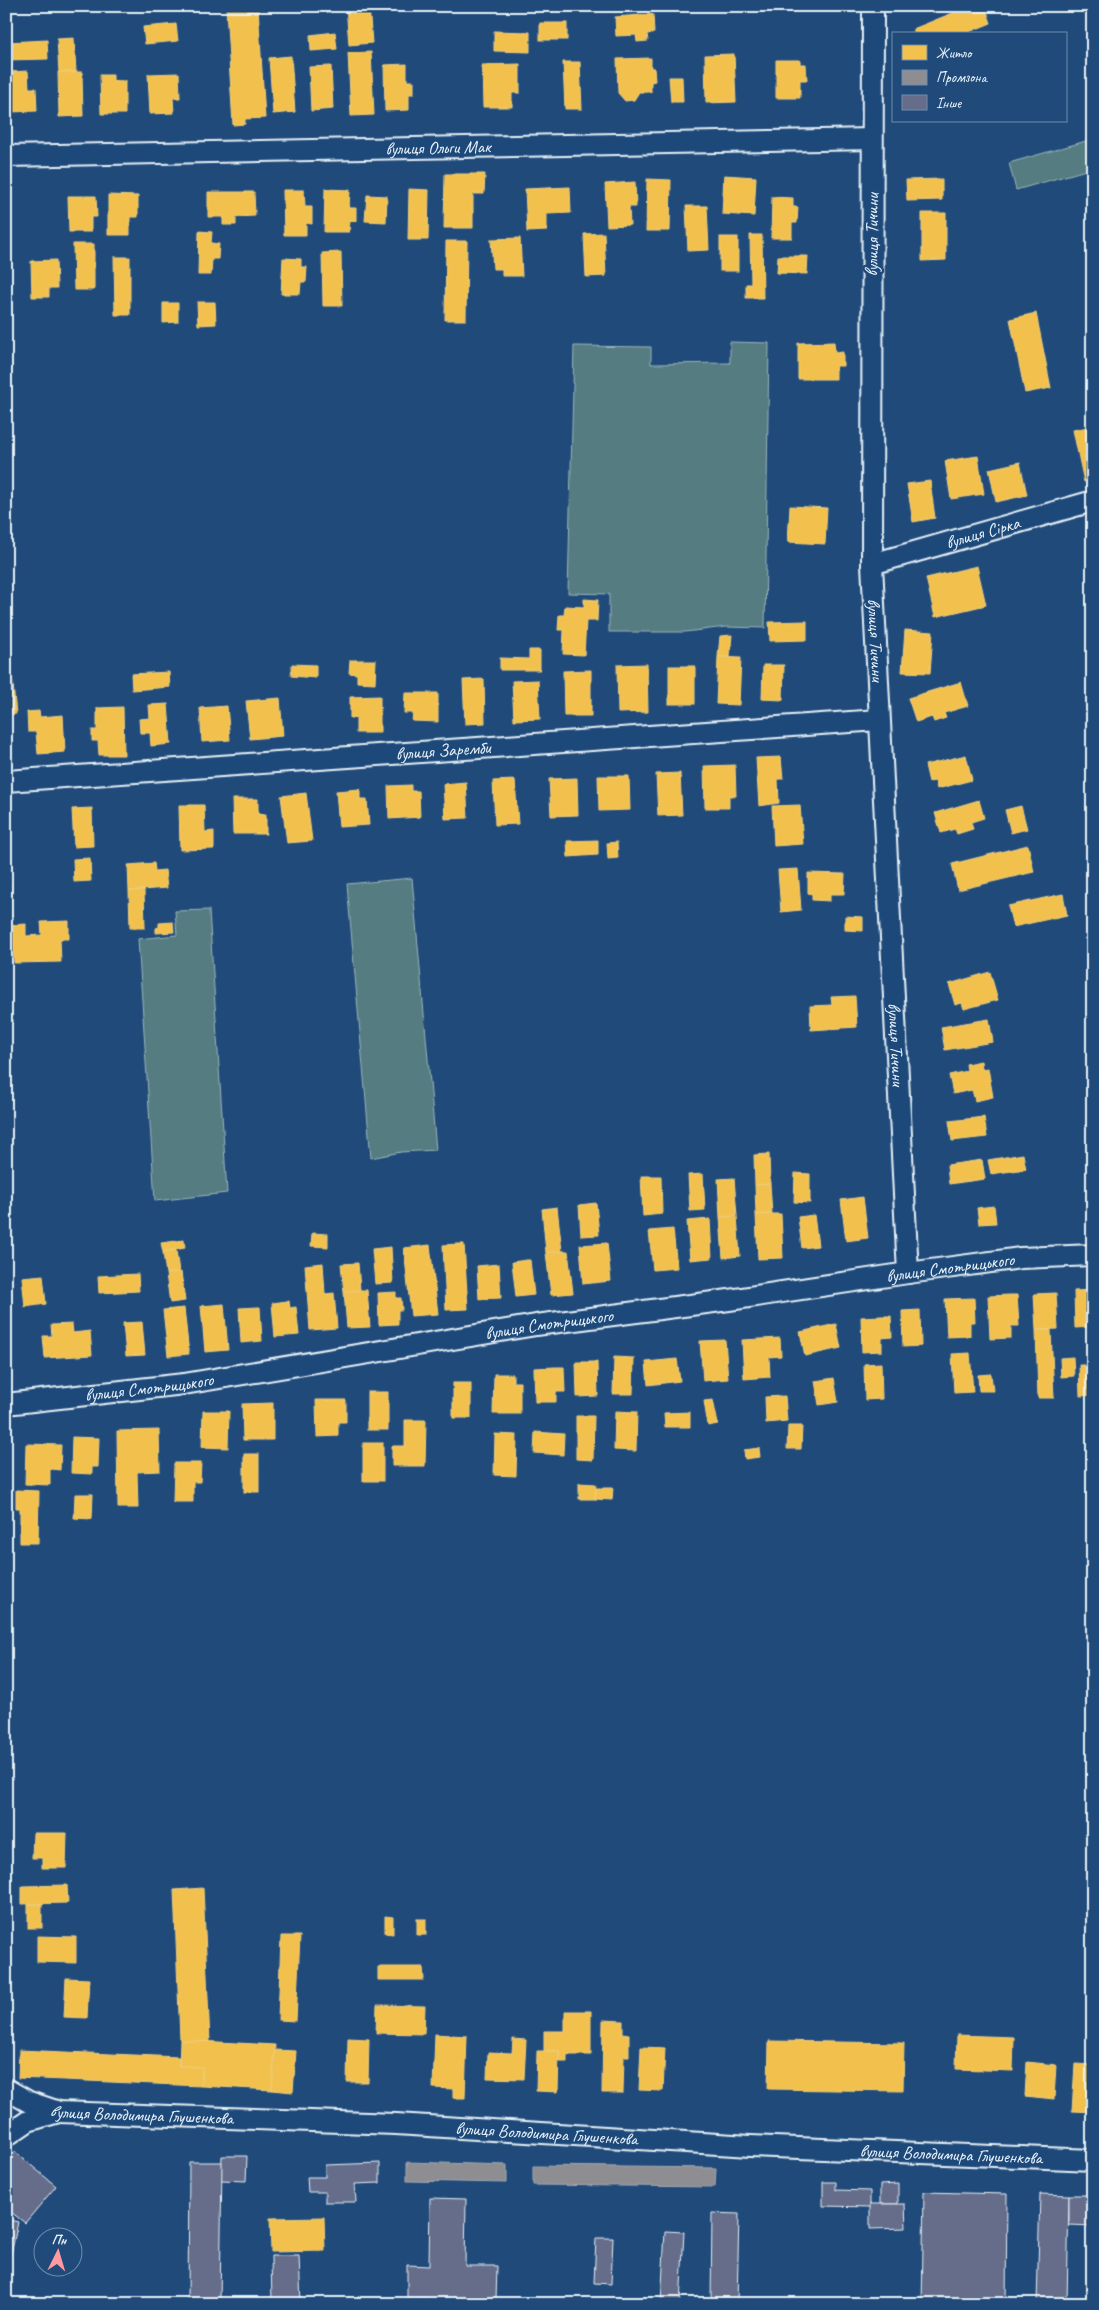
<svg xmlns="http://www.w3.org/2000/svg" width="1099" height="2310" font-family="Caveat,sans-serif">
  <rect width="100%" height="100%" fill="#1f4a7a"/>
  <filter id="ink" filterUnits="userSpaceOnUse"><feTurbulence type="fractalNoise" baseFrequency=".02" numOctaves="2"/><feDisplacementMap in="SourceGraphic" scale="10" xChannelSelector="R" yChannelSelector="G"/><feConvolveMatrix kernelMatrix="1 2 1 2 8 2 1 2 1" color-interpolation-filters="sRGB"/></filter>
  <g filter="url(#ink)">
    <!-- green -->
    <g fill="#557b81" stroke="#9eb6bc">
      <path d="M1093,139V168L1016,190L1009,163Z"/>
      <path d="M730,342L769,343L765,628L726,627L685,632H609V594L568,593L574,346L651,347V364L730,363Z"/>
      <path d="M412,878L436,1150L401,1152L371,1158L347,884Z"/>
      <path d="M209,910L227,1193L155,1201L138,939L177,935L175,911Z"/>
    </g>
    <!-- homes -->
    <g fill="#f2c14e" stroke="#efcf81">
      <path d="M346,6H369L372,43L349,45Z"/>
      <path d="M772,6H798L799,8L772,9Z"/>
      <path d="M811,6H843V9L812,11Z"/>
      <path d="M970,6H985L991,23L964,34H915L913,29Z"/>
      <path d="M258,7L265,118L245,119V124L233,125L226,9Z"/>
      <path d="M653,14L654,33L647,34L648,41L637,42L636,35L616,36L615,17Z"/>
      <rect x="540" y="23" width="27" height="17"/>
      <path d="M176,24L178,41L145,44L143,27Z"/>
      <path d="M494,31L530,32V52L494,51Z"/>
      <path d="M335,32L337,49L311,51L310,35Z"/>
      <path d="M74,38L76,72L59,73L57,39Z"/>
      <path d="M47,40L48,59L6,60V42Z"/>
      <path d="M371,52L374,115L351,116L348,53Z"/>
      <path d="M734,54L736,102L706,103L705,55Z"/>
      <path d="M291,56L295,112L273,114L269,58Z"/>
      <path d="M651,58V68H654L655,81L651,82V92H639L634,100L625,101L618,93L617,59Z"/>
      <path d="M776,60H800V64H806L807,80H800V98H776Z"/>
      <path d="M563,62H580L582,109H565Z"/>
      <path d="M407,64V81H414V94H409V110L385,111L384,65Z"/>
      <path d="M520,64V93H512V107H483L482,65Z"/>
      <path d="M331,66L333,109L311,111L309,67Z"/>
      <path d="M28,71L29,88H36L37,111L10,112L9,72Z"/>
      <path d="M58,72H82L83,116L59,117Z"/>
      <path d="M179,73L180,98H173L174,113L150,114L148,74Z"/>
      <path d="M100,75H113V81H125V114H101Z"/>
      <path d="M669,77H682L683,102H671Z"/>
      <path d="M445,174H485L484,194H473V228H444Z"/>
      <path d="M724,175L756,177L754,216L722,214Z"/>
      <path d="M647,179L671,180L670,231H646Z"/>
      <path d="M942,179V200L907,201L906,180Z"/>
      <path d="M635,182L636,207H629L630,225L607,226L605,184Z"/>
      <path d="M570,187L571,213L547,214V231L527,232L525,189Z"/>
      <path d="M325,189L350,190L349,208H356V221H350L349,232H324Z"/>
      <path d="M409,189L429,190L428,240H408Z"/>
      <path d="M283,190H304L305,207H312V224L306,223V235H284Z"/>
      <path d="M208,192H254L255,216L236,217V225H223V217H208Z"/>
      <path d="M108,195L138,196V217H130V235H108Z"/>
      <path d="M367,195L387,196L386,222L365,221Z"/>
      <path d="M68,196H96L97,217H91V232H69Z"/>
      <path d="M772,197L793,198V207H798L797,223H792V238H771Z"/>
      <path d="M686,206H707L709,250L688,251Z"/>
      <path d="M922,213H946V260L922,261Z"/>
      <path d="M199,231L212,232L211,243L219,244L218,259H212L211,275H198Z"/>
      <path d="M604,233L606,276L586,277L584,234Z"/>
      <path d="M750,235H762L763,298H746V284H751Z"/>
      <rect x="720" y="237" width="18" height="34"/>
      <path d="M520,238L522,276H502V269H493L491,239Z"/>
      <path d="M446,241H467L466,320H445Z"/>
      <path d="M73,244H94V290H74Z"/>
      <path d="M341,252L342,306H323L322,253Z"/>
      <path d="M778,256H808L807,274L777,273Z"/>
      <path d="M114,257H130V315H115Z"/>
      <path d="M283,258L301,259V267H307L306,282H301L300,294H281Z"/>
      <path d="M56,260L57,288H49V297H32L31,261Z"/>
      <path d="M197,302H215L216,324L198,325Z"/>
      <path d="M163,303H178V322L163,323Z"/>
      <path d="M1036,313L1051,388L1025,393L1010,319Z"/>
      <path d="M834,342L835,353L843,352V366H836V379H798V343Z"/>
      <path d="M1093,426V480L1084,482L1073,430Z"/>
      <path d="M978,456L984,494L951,499L945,461Z"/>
      <path d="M1020,462L1027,495L996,502L989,469Z"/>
      <path d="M930,481L935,518L913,522L907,484Z"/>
      <path d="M790,506L827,508L825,544L788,542Z"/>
      <path d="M977,566L986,605L935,617L926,578Z"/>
      <path d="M584,599L598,600L597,621H586L584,655L563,654L564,630H558L559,615H564L565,606L584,607Z"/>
      <path d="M807,621V640L770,641L769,622Z"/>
      <path d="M905,630L933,632L930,673L902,672Z"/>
      <path d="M732,635L730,657H718L720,636Z"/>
      <path d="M529,650H540V670H500V658L529,659Z"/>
      <path d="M718,657L741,658L739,705L716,704Z"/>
      <path d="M350,660H376L375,683L357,682V674L349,673Z"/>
      <path d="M292,664L316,665V678L291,676Z"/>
      <path d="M647,664L648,712L618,713L617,665Z"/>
      <path d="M763,665H784L783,700L762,699Z"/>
      <rect x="669" y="666" width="26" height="38"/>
      <path d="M591,670V716H564L563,671Z"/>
      <path d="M169,672L170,687L132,690L131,674Z"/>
      <path d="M6,675H12L16,714L6,715Z"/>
      <path d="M484,679L485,723L465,724L463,680Z"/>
      <path d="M538,680L540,719L514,720L512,681Z"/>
      <path d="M961,682L968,706L944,713L946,718L934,722L932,717L916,722L908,698Z"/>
      <path d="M405,693H438V722L412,721L413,713H404Z"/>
      <path d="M380,696V733H356V718H350V697Z"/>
      <path d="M280,698L283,736L250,739L246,701Z"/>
      <path d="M168,704L171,744L151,746L150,733H140L139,719L150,718L149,705Z"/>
      <path d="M227,706L230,740L202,742L200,708Z"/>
      <path d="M123,707L124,755H99L98,741H92V730H97V708Z"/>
      <path d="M39,711L40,717L63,715L65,752L38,754L36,732H28L27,712Z"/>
      <path d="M966,755L972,780L937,789L935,781L929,782L925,765Z"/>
      <path d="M781,757L783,779H778L779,803L759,806L756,758Z"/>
      <path d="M735,765L736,796H729V808H705L704,766Z"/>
      <path d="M680,773L682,815L658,816L656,774Z"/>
      <path d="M598,776H629L630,810L599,811Z"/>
      <path d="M577,778L578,815L551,816L549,779Z"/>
      <path d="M515,780L518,824L495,825L493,781Z"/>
      <path d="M466,782L468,818L445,819L443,784Z"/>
      <path d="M411,785V791H419L420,817L389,819L388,786Z"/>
      <path d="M360,789V799H367L369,825L339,827L336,791Z"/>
      <path d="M306,793L312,841L287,843L281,796Z"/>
      <path d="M232,799H258V814H266V834H233Z"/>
      <path d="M979,800L984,818L971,822L973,829L957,834L955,829L941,833L935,813Z"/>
      <path d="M179,805H204L205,832L214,831V849L180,850Z"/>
      <path d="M800,805L803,844L774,846L772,806Z"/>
      <path d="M1021,806L1027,829L1011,833L1005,810Z"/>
      <path d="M92,808L93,846L74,847L72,809Z"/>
      <path d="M598,840V855L568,857L567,841Z"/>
      <path d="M617,842L618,858L608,859L607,843Z"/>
      <path d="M1028,845L1034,872L958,890L952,864Z"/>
      <path d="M90,858L91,881L74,882L73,859Z"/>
      <path d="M154,863L155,871L165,870L167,888L129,891L128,865Z"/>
      <path d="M798,869L801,910L781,912L778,870Z"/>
      <path d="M808,873L845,874L844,894H830V901L812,900V894L808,893Z"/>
      <rect x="6" y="884" width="5" height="35"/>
      <path d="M144,890L145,928H130L129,891Z"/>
      <path d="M1063,894L1067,915L1013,927L1008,906Z"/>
      <path d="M845,916L863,917V931L845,930Z"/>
      <path d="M69,921V939H60L61,962L14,963L12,925L26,924V936L42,935L41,922Z"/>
      <path d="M173,922L174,932L156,933V928L159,927V923Z"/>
      <path d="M990,972L998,1000L964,1009L962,1003L955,1005L949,984Z"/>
      <path d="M855,996L857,1027L811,1030L810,1006L832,1005L831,997Z"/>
      <path d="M989,1019L993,1042L945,1050L941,1027Z"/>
      <path d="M981,1061L982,1069L988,1068L993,1097L975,1101L972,1090L953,1094L949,1075L967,1071L966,1064Z"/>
      <path d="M984,1117L987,1137L952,1141L949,1121Z"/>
      <path d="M769,1154L770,1184L755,1185L754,1155Z"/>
      <path d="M1023,1154L1026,1169L991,1174L988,1160Z"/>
      <path d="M982,1160L985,1179L949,1184L947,1165Z"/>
      <path d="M795,1173L810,1174V1203L794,1202Z"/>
      <path d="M703,1174L705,1210L690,1211L688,1175Z"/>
      <path d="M641,1176H661L662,1214L643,1216Z"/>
      <path d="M734,1178L737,1216L720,1217L718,1179Z"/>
      <path d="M770,1184L772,1214L756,1215L755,1185Z"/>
      <path d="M863,1197L868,1238L846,1241L841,1200Z"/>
      <path d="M596,1203L599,1235L581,1236L579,1205Z"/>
      <path d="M994,1206L996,1223L979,1224L977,1208Z"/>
      <path d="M557,1207L562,1251L546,1253L542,1209Z"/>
      <path d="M772,1214H781L783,1258L758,1259L756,1215Z"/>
      <path d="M814,1215L818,1246L802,1248L798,1217Z"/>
      <path d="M737,1216L740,1256L723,1258L720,1217Z"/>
      <path d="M710,1219L712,1258L690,1260L687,1221Z"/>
      <path d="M673,1229L677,1268L653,1270L649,1231Z"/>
      <path d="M312,1233L328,1234V1247L311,1246Z"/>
      <path d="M184,1240L185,1248L163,1252L161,1243Z"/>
      <path d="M607,1243L611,1281L583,1284L580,1245Z"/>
      <path d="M457,1244H464L468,1309L446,1310L443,1245Z"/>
      <path d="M430,1245L438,1314L411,1316L404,1248Z"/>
      <path d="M391,1247L393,1283L375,1284L372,1249Z"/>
      <path d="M176,1250L179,1272L166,1274L163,1252Z"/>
      <path d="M562,1251H568L573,1293L551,1295L546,1253Z"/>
      <path d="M527,1260H530L534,1295L516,1297L512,1262Z"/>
      <path d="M323,1263L325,1294L334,1293L337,1328L310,1330L305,1265Z"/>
      <path d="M358,1263L360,1290L344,1292L341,1264Z"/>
      <path d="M499,1264L501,1298L479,1299L477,1266Z"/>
      <path d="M179,1272H181L185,1301L170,1303L166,1274Z"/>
      <path d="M138,1274L139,1291L99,1293L98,1276Z"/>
      <path d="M43,1275L46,1304L25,1307L22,1277Z"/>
      <path d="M360,1290H367L370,1327L347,1328L344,1292Z"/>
      <path d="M1093,1290V1327L1075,1328L1074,1291Z"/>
      <path d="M396,1292V1298H401L402,1310H398V1324L379,1325L378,1293Z"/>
      <path d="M1056,1293L1058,1329L1036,1330L1034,1294Z"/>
      <path d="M1009,1295H1017L1019,1326H1011V1338L990,1339L988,1296Z"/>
      <path d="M974,1298L975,1322H970V1336L947,1337L945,1299Z"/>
      <path d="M287,1301H289L290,1308L296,1307L299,1335L275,1337L272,1303Z"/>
      <path d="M224,1304L228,1350L205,1352L201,1306Z"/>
      <path d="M258,1307H260L262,1341L241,1343L239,1308Z"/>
      <path d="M184,1308L189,1354L168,1356L163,1310Z"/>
      <path d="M920,1310L921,1346L903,1347L902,1311Z"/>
      <path d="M881,1316H891L892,1337L882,1338V1351L862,1352L861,1317Z"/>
      <path d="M142,1322L145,1355L126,1356L123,1323Z"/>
      <path d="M72,1324L73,1333L90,1331L92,1355L45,1358L43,1336H52L51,1325Z"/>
      <path d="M836,1324L841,1348L805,1356L800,1332Z"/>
      <path d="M1036,1330H1051L1054,1398H1038Z"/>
      <path d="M780,1338L781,1356L769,1357L770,1377L744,1379L742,1340Z"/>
      <path d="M725,1340L728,1379L703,1381L700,1341Z"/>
      <path d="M970,1353L973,1392L954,1393L952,1354Z"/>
      <path d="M614,1357L634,1358L633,1394H613Z"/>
      <path d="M1073,1357L1074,1376L1061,1377L1060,1358Z"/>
      <path d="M677,1359L680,1381L648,1385L646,1362Z"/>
      <path d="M576,1362H597L598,1396L577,1397Z"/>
      <path d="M881,1363L882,1399L865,1400L864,1364Z"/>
      <path d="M1079,1365H1093V1395L1080,1396Z"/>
      <path d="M555,1367H564L565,1392H556V1402H535L534,1368Z"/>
      <path d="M494,1374H513V1382H520V1414H493Z"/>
      <path d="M991,1374L993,1391H979L978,1375Z"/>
      <path d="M834,1378L838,1402L819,1405L815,1381Z"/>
      <rect x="453" y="1383" width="18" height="35"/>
      <rect x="367" y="1392" width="21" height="38"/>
      <path d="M785,1396L787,1421L766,1423L765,1397Z"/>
      <path d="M316,1400H346V1422H338V1436L317,1437Z"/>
      <path d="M713,1400L718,1424L708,1426L704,1401Z"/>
      <path d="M273,1403V1440H243L242,1404Z"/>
      <path d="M203,1411H229L228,1448L202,1447Z"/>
      <path d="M615,1411L637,1412L636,1451L614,1450Z"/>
      <path d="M690,1412V1427H665L664,1413Z"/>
      <path d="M576,1416H594L593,1460L576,1459Z"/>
      <path d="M405,1420H426L425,1466H392V1446H405Z"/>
      <path d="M788,1426H802L801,1449H787Z"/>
      <path d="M159,1430L160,1471L137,1472L138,1508H118L117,1431Z"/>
      <path d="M535,1432L564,1434L563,1455L534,1453Z"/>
      <path d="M495,1434L517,1435L516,1476L494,1475Z"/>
      <path d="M72,1437L99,1438L98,1467H92V1474L71,1473Z"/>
      <rect x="363" y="1443" width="20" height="38"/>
      <path d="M26,1444L61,1445L60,1470L50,1469V1485L25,1484Z"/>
      <path d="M759,1448L760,1457L745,1459L744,1450Z"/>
      <rect x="244" y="1454" width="15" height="38"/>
      <path d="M174,1463H201L200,1482H193V1502H173Z"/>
      <path d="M579,1483L596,1484L595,1499H579Z"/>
      <path d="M596,1488H613L612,1500L595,1499Z"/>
      <path d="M16,1490L39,1491L38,1543H20V1508H16Z"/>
      <path d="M75,1494H93L92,1519L74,1518Z"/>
      <path d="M33,1833H67L66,1868H42V1858H32Z"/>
      <path d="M67,1885L68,1903L22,1904V1886Z"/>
      <path d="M203,1888L210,2042L180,2040L174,1890Z"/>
      <rect x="28" y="1904" width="14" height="24"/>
      <path d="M385,1916L393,1917V1934L385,1933Z"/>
      <rect x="417" y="1919" width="9" height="16"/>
      <path d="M37,1936L76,1937V1963L37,1962Z"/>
      <path d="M281,1936H300L296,2021L278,2020Z"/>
      <path d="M378,1967H423L424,1980H378Z"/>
      <path d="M66,1978L89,1979L87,2018L64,2017Z"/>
      <path d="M377,2005L425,2006L424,2034L376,2033Z"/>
      <path d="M565,2011H591V2055H567V2062H559V2051H544V2031H565Z"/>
      <path d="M603,2020L623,2021V2033L629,2034V2056H624L623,2093H602Z"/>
      <path d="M435,2034L467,2036L465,2098H453V2089L433,2088Z"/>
      <path d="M957,2035L1014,2037L1013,2071L956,2069Z"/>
      <path d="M348,2038L369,2039L368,2082H347Z"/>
      <path d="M513,2039L526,2040L524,2079L487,2078L488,2052L512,2053Z"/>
      <path d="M180,2040L275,2045L272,2090L201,2086L202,2067L179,2066Z"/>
      <path d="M769,2041L904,2043L903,2091L768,2089Z"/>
      <path d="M641,2047L665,2048L663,2091L639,2090Z"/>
      <path d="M19,2050L179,2057V2066L202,2067L201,2086L18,2078Z"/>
      <path d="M275,2050L296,2051L293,2092L272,2090Z"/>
      <path d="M537,2051H559L558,2092L536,2091Z"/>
      <path d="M1027,2062L1056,2065L1054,2099L1025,2096Z"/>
      <path d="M1075,2064L1093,2065L1091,2112L1072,2111Z"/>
      <path d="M324,2217L325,2251L271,2252L270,2218Z"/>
    </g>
    <!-- industry -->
    <g fill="#8d8d92" stroke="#a8abb1">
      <path d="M407,2162L507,2165V2183L407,2181Z"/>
      <path d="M533,2166L716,2168L715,2187L533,2185Z"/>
    </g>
    <!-- building -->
    <g fill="#656d8a" stroke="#e8f1f8">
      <path d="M14,2151L56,2186L25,2223L6,2208V2160Z"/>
      <path d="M222,2156H247L246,2181L221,2180Z"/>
      <path d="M189,2162H222L220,2304H188Z"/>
      <path d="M380,2163V2183L355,2184L356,2202H325V2192H308L307,2177H325V2165Z"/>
      <path d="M823,2182H836V2190L870,2191V2207L823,2206Z"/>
      <path d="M898,2184V2204H880V2185Z"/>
      <path d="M924,2192L1007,2194L1006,2304H922Z"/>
      <path d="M1040,2194L1069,2195L1067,2304H1037Z"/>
      <path d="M1069,2195H1093V2226L1069,2225Z"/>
      <path d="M430,2198L466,2199L465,2266H497L496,2300H465V2304H427V2298H407V2265L429,2266Z"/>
      <path d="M870,2204H905L906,2228L870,2229Z"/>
      <path d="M712,2213L739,2214L737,2304H711Z"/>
      <path d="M6,2219L18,2222L6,2278Z"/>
      <path d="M665,2231L684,2232L680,2304H661Z"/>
      <path d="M596,2238H613L611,2284L594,2283Z"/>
      <path d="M271,2256H299L301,2304H272Z"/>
    </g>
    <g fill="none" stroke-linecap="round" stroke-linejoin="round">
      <defs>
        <g id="minor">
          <path id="s1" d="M873,6L872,564L908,1273"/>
          <path id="s2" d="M6,156L872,139"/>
          <path id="s3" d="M872,564L1093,501"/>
          <path id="s4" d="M6,781L879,720"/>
          <path id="s5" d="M6,1404L184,1384L536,1325L729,1300L908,1273L1021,1258L1093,1255"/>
          <path id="s6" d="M6,2089L29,2102L59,2112L396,2124L750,2146L1093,2160"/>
          <path d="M6,2136L28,2121L59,2112"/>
        </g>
      </defs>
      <!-- minor casing -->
      <use href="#minor" stroke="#e8f1f8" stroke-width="24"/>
      <!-- minor -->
      <use href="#minor" stroke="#1f4a7a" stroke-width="20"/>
    </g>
  </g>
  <g text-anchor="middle" stroke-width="5" stroke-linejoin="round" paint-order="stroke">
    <!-- street labels -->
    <g font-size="18" fill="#e8f1f8" stroke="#1f4a7a">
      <text dy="6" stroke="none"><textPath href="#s2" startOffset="432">вулиця Ольги Мак</textPath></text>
      <text transform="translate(872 235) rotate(-90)" y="6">вулиця Тичини</text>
      <text dy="6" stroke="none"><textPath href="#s3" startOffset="115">вулиця Сірка</textPath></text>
      <text dy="6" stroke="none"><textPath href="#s1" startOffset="634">вулиця Тичини</textPath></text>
      <text dy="6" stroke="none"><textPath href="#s4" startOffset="438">вулиця Заремби</textPath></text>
      <text dy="6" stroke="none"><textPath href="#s1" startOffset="1039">вулиця Тичини</textPath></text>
      <text dy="6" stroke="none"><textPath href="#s5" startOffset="954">вулиця Смотрицького</textPath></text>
      <text dy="6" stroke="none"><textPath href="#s5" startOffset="549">вулиця Смотрицького</textPath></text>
      <text dy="6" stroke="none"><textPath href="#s5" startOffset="144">вулиця Смотрицького</textPath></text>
      <text dy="6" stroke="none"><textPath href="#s6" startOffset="141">вулиця Володимира Глушенкова</textPath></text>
      <text dy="6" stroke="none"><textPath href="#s6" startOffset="546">вулиця Володимира Глушенкова</textPath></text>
      <text dy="6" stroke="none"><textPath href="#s6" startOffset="951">вулиця Володимира Глушенкова</textPath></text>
    </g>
  </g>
  <!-- margin -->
  <rect width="1099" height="2310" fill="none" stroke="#1f4a7a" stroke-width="25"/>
  <rect x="12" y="12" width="1074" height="2285" fill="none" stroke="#e8f1f8" stroke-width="2" filter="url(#ink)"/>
  <!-- legend -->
  <rect x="892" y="32" width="175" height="90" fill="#1f4a7a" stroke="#6f8dac"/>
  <rect x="902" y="45" width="25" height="15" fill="#f2c14e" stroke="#6f8dac"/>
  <text x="936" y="58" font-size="15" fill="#e8f1f8">Житло</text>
  <rect x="902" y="70" width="25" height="15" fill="#8d8d92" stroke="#6f8dac"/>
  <text x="936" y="82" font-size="15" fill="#e8f1f8">Промзона</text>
  <rect x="902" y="95" width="25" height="15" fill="#656d8a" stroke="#6f8dac"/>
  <text x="936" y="108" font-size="15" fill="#e8f1f8">Інше</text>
  <!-- north arrow -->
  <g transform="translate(58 2252) rotate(5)"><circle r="24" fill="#1f4a7a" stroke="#6f8dac"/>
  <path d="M0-4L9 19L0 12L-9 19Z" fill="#ff9aa2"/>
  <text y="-8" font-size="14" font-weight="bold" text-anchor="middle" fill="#e8f1f8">Пн</text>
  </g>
</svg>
